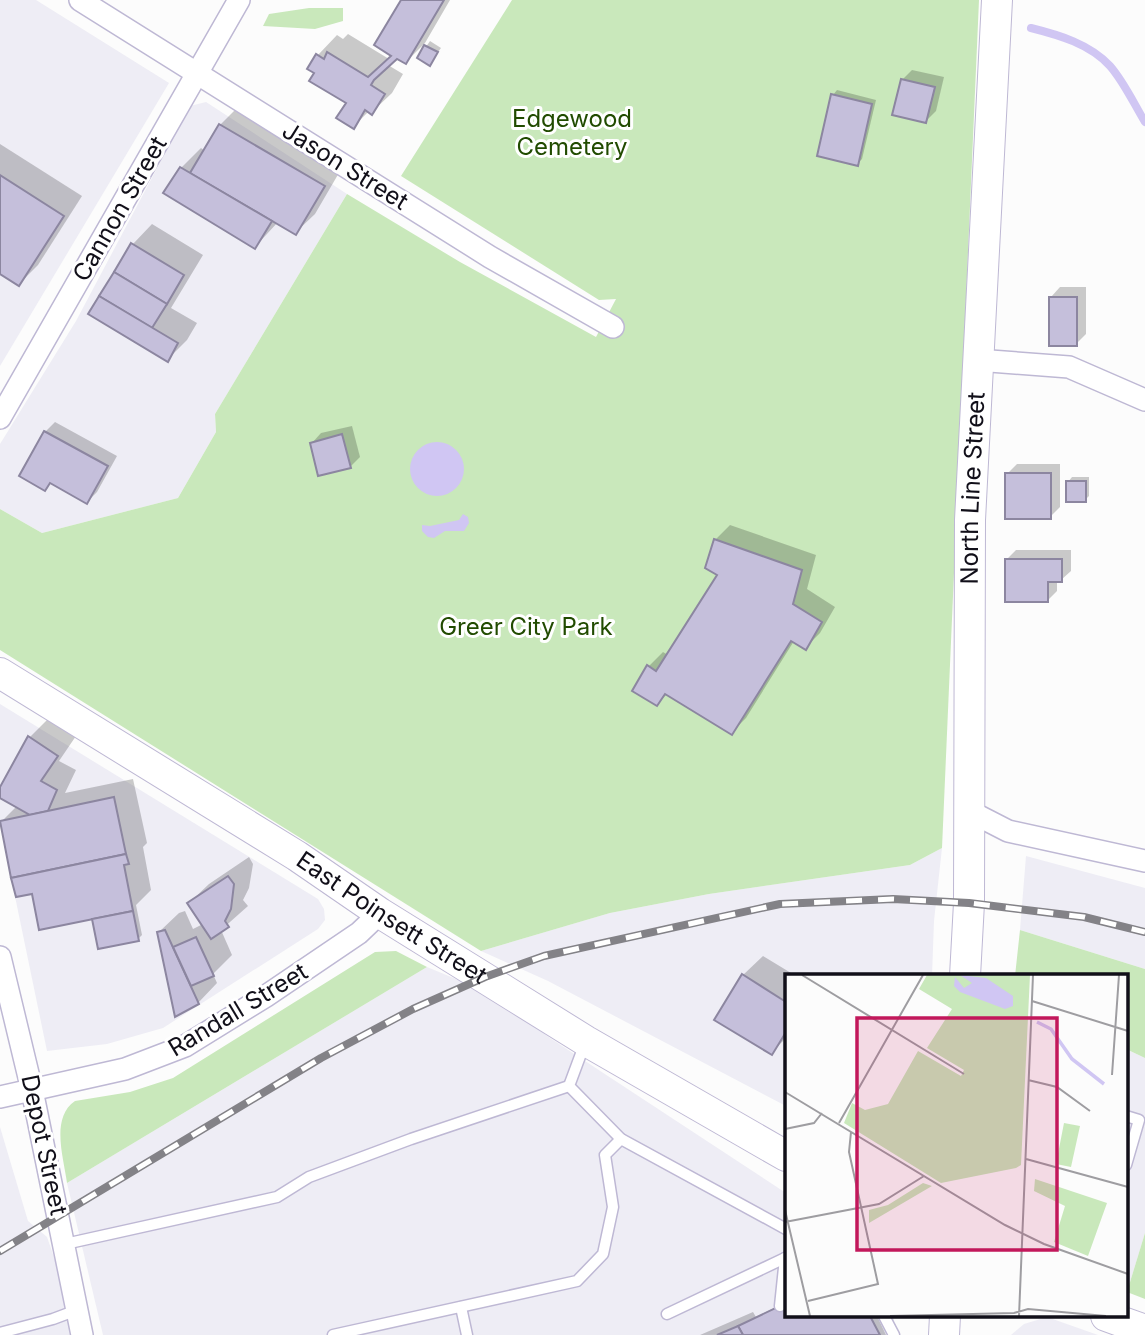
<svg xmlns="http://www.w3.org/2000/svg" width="1145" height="1335" font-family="Inter,sans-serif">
  <rect width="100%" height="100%" fill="#fcfcfc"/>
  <!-- built -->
  <g fill="#eeedf5">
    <path d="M0,0H36L169,83L0,366Z"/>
    <path d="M206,102L347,194L215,414L216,432L178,498L42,533L0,509V444L76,321L190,106Z"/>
    <path d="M0,704L318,899L324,909L325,920L318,929L163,1028L107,1044L47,1051L0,824Z"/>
    <path d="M942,848L934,921L932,976H786V1106L548,981L481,951L610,913L709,894L910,865Z"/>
    <path d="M1026,856L1145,888V969L1020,930Z"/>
    <path d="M427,967L485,991L550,1038L786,1193V1316H894V1335H103L67,1183Z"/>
    <path d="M1126,1049L1145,1058V1233L1127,1292Z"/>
    <path d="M0,1127L28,1221L47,1237L61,1277L71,1335H0Z"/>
    <path d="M1047,1317L1098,1335H1011L1024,1324Z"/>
  </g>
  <!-- green -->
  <g fill="#c9e8bb">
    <path d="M512,0H979L942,848L910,865L709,894L610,913L481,951L0,650V509L42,533L178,498L216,432L215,414L347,194L460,262L596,337L616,299L599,300L401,176Z"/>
    <path d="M309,8H343V21L315,29L263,26L269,14Z"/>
    <path d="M1020,930L1145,969V1058L1126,1049V976H1015Z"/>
    <path d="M396,951L427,967L67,1183C64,1159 50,1118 75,1101L130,1092L173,1078L375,952Z"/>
    <path d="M1145,1233V1299L1127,1292Z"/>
  </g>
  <!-- water -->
  <g fill="#d0c6f3">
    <circle cx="437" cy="469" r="27"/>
    <path d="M463,514L468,517L469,523L464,531H445L434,538L428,537L422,531V525L430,526L459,520Z"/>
  </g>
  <!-- shadow -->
  <g fill="#0003">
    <path d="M403,0H450L425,43L406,62L397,57L388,65L403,74L392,93L372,112L369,111L354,126L348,102L310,68L318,55L337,35L343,39L348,34L389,59L393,55Z"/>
    <path d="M430,41L441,48L430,63L419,57Z"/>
    <path d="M912,70L944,77L936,111L926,121L902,80Z"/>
    <path d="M837,90L876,100L862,159L857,164L833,95Z"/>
    <path d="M240,105L343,166L315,214L295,233L278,222L255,247L181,168L201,148L205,151L220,125Z"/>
    <path d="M0,144L82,196L38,265L19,284L0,272Z"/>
    <path d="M152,224L203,255L171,308L197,323L187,340L167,360L90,313L133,244Z"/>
    <path d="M1060,287H1086V334L1076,344L1051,297Z"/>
    <path d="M55,422L117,456L97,492L87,502L52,482L45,489V432Z"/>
    <path d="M352,426L360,457L350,467L312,443L321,433Z"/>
    <path d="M1017,464H1060V507L1050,517L1007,474Z"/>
    <path d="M1072,477H1089V496L1085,500L1068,482Z"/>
    <path d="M730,525L816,555L807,589L835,607L820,633L806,647L794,641L746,718L731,733L668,693L657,704L649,666L663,652L668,655L720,574L715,540Z"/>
    <path d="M1016,550H1071V571L1061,580H1057V591L1047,601L1006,560Z"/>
    <path d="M49,718L76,736L59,761L76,770L65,793L133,779L147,843L143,847L151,890L136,905L142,935L138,939L97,917L33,892L1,822L17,806L0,796V790L30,737Z"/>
    <path d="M249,857L253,864L249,888L243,900L248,906L221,930L232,955L213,974L217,983L198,1003L159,932L179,913L185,911L193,929L203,924L189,903L209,884Z"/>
    <path d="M763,956L796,976H786V1038L771,1053L743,975Z"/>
    <path d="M786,1302V1316H877L886,1335H700L753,1312L756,1317Z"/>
  </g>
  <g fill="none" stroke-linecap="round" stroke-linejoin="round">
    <!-- stream -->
    <path stroke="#d0c6f3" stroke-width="8" d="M1031,28C1059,35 1090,44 1110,66C1124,82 1134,104 1145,122"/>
  </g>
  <!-- building -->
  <g fill="#c5bfdb" stroke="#8c86a0" stroke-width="2">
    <path d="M401,0H444L406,64L397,59L374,80L371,85L385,94L372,115L365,110L354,129L336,118L346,103L309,81L314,73L307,69L316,54L324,59L327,52L368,77L391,56L374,45Z"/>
    <path d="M424,45L438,52L430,66L417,58Z"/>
    <path d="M901,79L935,87L926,123L892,115Z"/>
    <path d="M831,94L872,104L858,166L817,156Z"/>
    <path d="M219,124L325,186L296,235L190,173Z"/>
    <path d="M180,167L272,221L255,249L163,193Z"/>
    <path d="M0,175L64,216L19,286L0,274Z"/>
    <path d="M131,243L184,275L167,304L114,272Z"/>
    <path d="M114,272L167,304L152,328L99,296Z"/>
    <path d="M99,296L178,343L168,362L88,314Z"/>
    <rect x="1049" y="297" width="28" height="49"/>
    <path d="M44,431L108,466L87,504L50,483L45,491L19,476Z"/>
    <path d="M342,434L351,468L318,476L310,443Z"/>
    <rect x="1005" y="473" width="46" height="46"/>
    <rect x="1066" y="481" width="20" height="21"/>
    <path d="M714,539L802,570L793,604L822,622L806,650L791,641L732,735L665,694L657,706L632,691L647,665L656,671L717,575L705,568Z"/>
    <path d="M1005,559H1062V582H1048V602H1005Z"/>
    <path d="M28,736L58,756L41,781L57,790L48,811L30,815L0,798V787Z"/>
    <path d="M114,797L126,854L11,878L0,821Z"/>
    <path d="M126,854L129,864L124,865L133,911L39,930L32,894L16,897L11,878Z"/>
    <path d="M228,876L234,884L231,909L225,921L229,927L211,939L187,903Z"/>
    <path d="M133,911L139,941L98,949L92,919Z"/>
    <path d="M165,930L199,1004L175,1017L157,932Z"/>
    <path d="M196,937L214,976L191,986L173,947Z"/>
    <path d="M742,974L786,1002V1032L772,1055L714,1020Z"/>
    <path d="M786,1303V1316H870L880,1335H743L738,1326Z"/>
    <path d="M738,1326L743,1335H717Z"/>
  </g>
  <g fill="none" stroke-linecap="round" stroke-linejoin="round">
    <defs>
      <g id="service">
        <path d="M585,1043L569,1086L621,1139L786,1229"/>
        <path d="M1126,1116L1139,1120L1126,1165"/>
        <path d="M65,1244L277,1197L309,1177L411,1139L569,1086"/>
        <path d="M780,1306L785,1258"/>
        <path d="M461,1307L467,1335"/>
        <path d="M667,1314L785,1258"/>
        <path d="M884,1316L894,1335"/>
        <path d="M0,1333L53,1319L77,1310"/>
        <path d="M333,1335L577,1281L603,1254L613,1207L605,1155L621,1139"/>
      </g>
      <g id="minor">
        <path d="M80,0L490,257L613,327"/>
        <path d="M977,360L1069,367L1145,400"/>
        <path d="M0,418L239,0"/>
        <path d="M969,811L1008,831L1145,861"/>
        <path d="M0,957L32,1090L82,1335"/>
        <path d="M0,1097L125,1069L185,1046L266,996L359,933L380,913"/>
      </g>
      <g id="secondary">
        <path id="s1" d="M0,673L297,856L380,913L586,1041L786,1156"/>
        <path id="s2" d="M965,976L969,903L970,520L997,0"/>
        <path d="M1106,1316L1145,1330"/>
        <path d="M944,1335L945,1316"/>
      </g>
    </defs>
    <!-- service casing -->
    <use href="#service" stroke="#beb8d4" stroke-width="13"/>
    <!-- minor casing -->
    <use href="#minor" stroke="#beb8d4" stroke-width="24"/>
    <!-- secondary casing -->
    <use href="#secondary" stroke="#beb8d4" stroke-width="32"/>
    <!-- service -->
    <use href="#service" stroke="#fff" stroke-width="10"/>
    <!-- minor -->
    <use href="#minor" stroke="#fff" stroke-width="21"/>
    <!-- secondary -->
    <use href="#secondary" stroke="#fff" stroke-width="30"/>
    <defs>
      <path id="rail" d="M0,1251L321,1058L413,1009L485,977L544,956L780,904L893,899L969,903L1084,917L1145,932"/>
    </defs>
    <!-- rail casing -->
    <use href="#rail" stroke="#838287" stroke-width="8"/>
    <!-- rail -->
    <use href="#rail" stroke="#fff" stroke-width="5" stroke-dasharray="16" stroke-linecap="butt"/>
  </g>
  <g text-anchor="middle" stroke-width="6" stroke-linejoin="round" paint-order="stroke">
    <!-- park labels -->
    <g font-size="24" fill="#214b00" stroke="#fff">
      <text x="572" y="127">Edgewood<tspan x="572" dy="28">Cemetery</tspan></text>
      <text x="526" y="635">Greer City Park</text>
    </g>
    <!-- street labels -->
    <g font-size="24" fill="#110f19" stroke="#fff">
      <text transform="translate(345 166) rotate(32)" y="8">Jason Street</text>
      <text transform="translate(120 209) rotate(-60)" y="8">Cannon Street</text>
      <text dy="8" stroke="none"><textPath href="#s2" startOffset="488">North Line Street</textPath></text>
      <text dy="8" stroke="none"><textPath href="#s1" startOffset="462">East Poinsett Street</textPath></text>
      <text transform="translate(238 1010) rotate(-31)" y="8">Randall Street</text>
      <text transform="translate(44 1145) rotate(78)" y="8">Depot Street</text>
    </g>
  </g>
  <!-- overview -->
  <g transform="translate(785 974)">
    <rect width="343" height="343" fill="#fcfcfc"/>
    <path d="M142,1H245L236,191L231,194L156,209L59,149L67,129L80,136L103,130L133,77L176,102L179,96L142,74L167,35L134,15ZM279,149L295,152L286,193L271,190ZM250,205L322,229L303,282L269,268L280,232L249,217ZM138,209L147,212L84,249V236L103,231Z" fill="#c9e8bb"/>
    <path d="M175,1L201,4L228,22V32L220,35L175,18L169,12L170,3L179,14L187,9Z" fill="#d0c6f3"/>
    <path fill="none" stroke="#d0c6f3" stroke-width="3.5" d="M252,48L266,55L287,85L319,110"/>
    <path fill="none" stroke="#9e9da1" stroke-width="2" d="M17,1L179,100M247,27L343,57M327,101L334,1M243,106L272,113L305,137M0,118L220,251L259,270L343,300M54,149L138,1M0,155L29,149L37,139M241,185L343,213M0,236L25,342M0,248L94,230L139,202M23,327L93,310L64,178L66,158M105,342L229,339L243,335L321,342M234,342L248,1"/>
    <path fill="#c2185b" fill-opacity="0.15" stroke="#c2185b" stroke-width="3.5" d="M72,44H272V276H72Z"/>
    <rect width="343" height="343" fill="none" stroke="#110f19" stroke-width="3.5"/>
  </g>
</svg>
